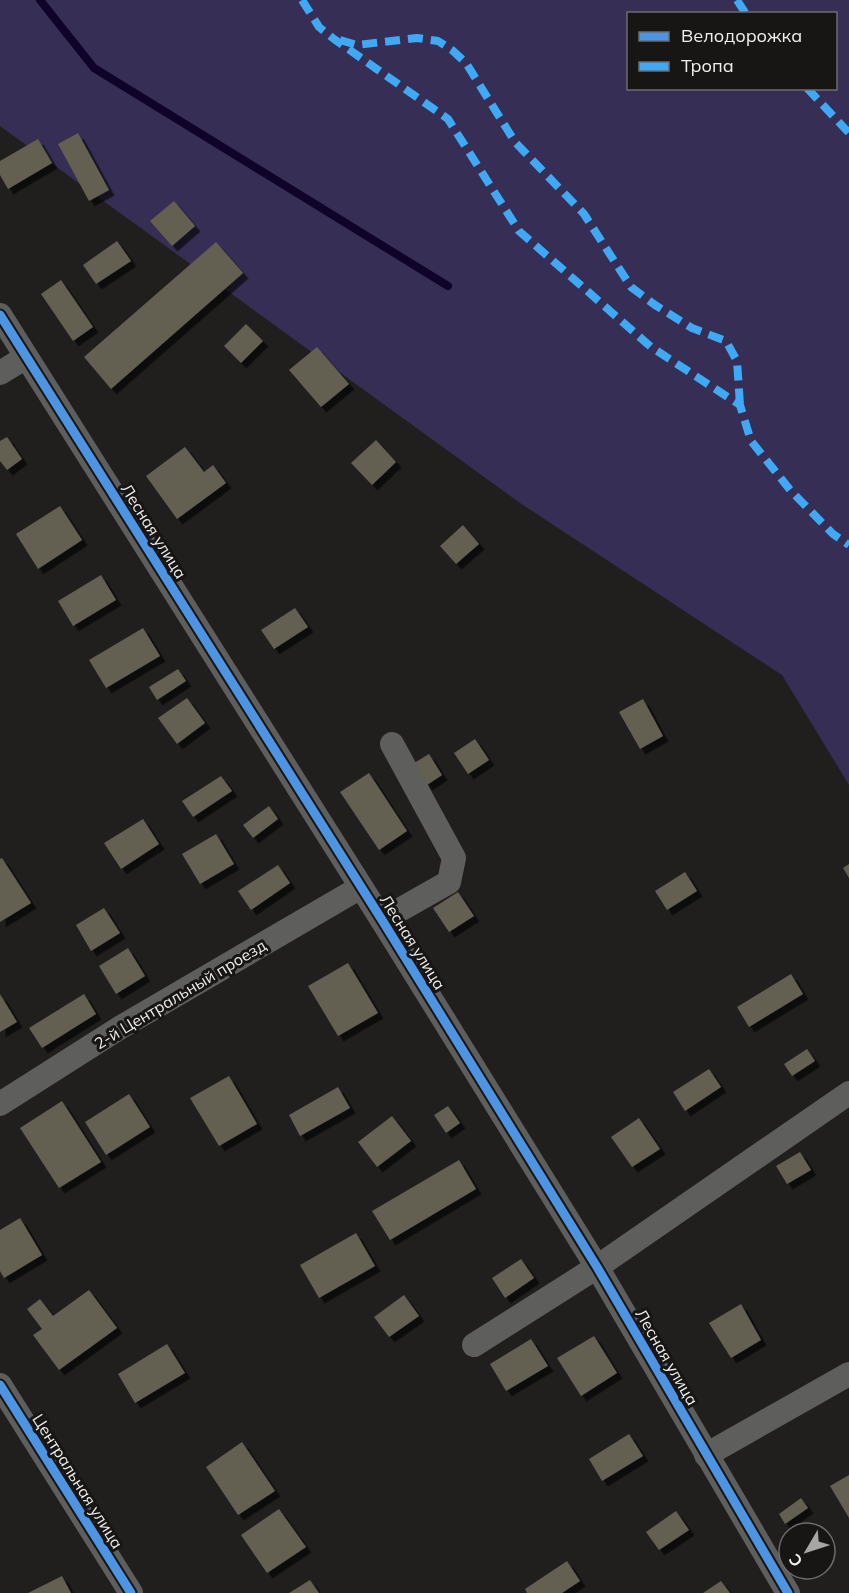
<svg xmlns="http://www.w3.org/2000/svg" width="849" height="1593" font-family="Mulish,sans-serif">
  <defs>
    <filter id="shadow"><feDropShadow dx="5.5" dy="5.5" stdDeviation="0" flood-color="#0009"/></filter>
  </defs>
  <rect width="100%" height="100%" fill="#201f1e"/>
  <!-- green -->
  <path fill="#362e54" fill-rule="evenodd" d="M0,0H849V785L782,675L520,503L0,126ZM628,14H836V88H628Z"/>
  <g fill="none" stroke-linecap="round" stroke-linejoin="round">
    <!-- stream -->
    <path stroke="#10032a" stroke-width="8" d="M40,0L94,68L448,286"/>
  </g>
  <!-- building -->
  <g fill="#645e51" filter="url(#shadow)">
    <path d="M78,133L109,190L89,201L58,144Z"/>
    <path d="M38,139L52,163L8,189L0,175V161Z"/>
    <path d="M174,201L195,226L172,246L150,221Z"/>
    <path d="M117,241L131,261L96,284L83,265Z"/>
    <path d="M216,242L243,273L111,389L84,357Z"/>
    <path d="M61,280L93,327L73,341L41,294Z"/>
    <path d="M246,324L263,341L241,363L224,346Z"/>
    <path d="M317,347L349,384L321,407L289,370Z"/>
    <path d="M7,437L22,459L7,470L0,461V441Z"/>
    <path d="M376,440L396,462L372,485L351,463Z"/>
    <path d="M185,447L204,472L213,465L226,483L177,519L146,476Z"/>
    <path d="M60,506L82,540L38,569L16,534Z"/>
    <path d="M463,525L479,544L456,564L440,546Z"/>
    <path d="M101,575L116,600L73,626L58,601Z"/>
    <path d="M295,608L308,627L274,649L261,630Z"/>
    <path d="M143,628L160,656L106,688L89,660Z"/>
    <path d="M178,669L186,681L157,700L149,687Z"/>
    <path d="M187,698L205,723L177,744L158,718Z"/>
    <path d="M643,699L663,736L640,749L619,712Z"/>
    <path d="M475,739L489,760L468,774L454,753Z"/>
    <path d="M429,754L442,775L427,785L414,763Z"/>
    <path d="M369,773L407,831L379,850L340,792Z"/>
    <path d="M221,776L232,791L193,817L182,801Z"/>
    <path d="M269,806L278,819L253,838L243,825Z"/>
    <path d="M143,819L159,844L121,869L104,843Z"/>
    <path d="M216,834L234,864L200,884L182,854Z"/>
    <path d="M2,858L31,903L0,922V859Z"/>
    <path d="M849,864V878L843,868Z"/>
    <path d="M278,865L290,883L251,910L238,891Z"/>
    <path d="M685,872L697,891L667,910L655,891Z"/>
    <path d="M458,892L474,916L449,932L433,908Z"/>
    <path d="M104,908L120,933L91,951L76,925Z"/>
    <path d="M128,948L145,976L116,994L99,966Z"/>
    <path d="M348,963L378,1013L338,1036L308,986Z"/>
    <path d="M791,974L803,994L749,1027L737,1007Z"/>
    <path d="M0,994L17,1022L0,1032Z"/>
    <path d="M84,994L96,1014L42,1048L29,1028Z"/>
    <path d="M807,1049L815,1061L792,1076L784,1064Z"/>
    <path d="M709,1069L721,1087L685,1111L673,1092Z"/>
    <path d="M229,1076L257,1124L219,1146L190,1098Z"/>
    <path d="M338,1087L350,1108L300,1136L289,1115Z"/>
    <path d="M129,1094L150,1127L106,1155L85,1122Z"/>
    <path d="M62,1101L101,1162L59,1188L20,1128Z"/>
    <path d="M448,1106L460,1123L446,1133L434,1115Z"/>
    <path d="M392,1116L411,1141L377,1167L358,1142Z"/>
    <path d="M639,1118L660,1149L632,1167L611,1137Z"/>
    <path d="M800,1152L811,1170L787,1184L776,1166Z"/>
    <path d="M459,1160L476,1189L390,1240L372,1211Z"/>
    <path d="M20,1218L42,1255L4,1278L0,1271V1230Z"/>
    <path d="M356,1233L375,1266L319,1298L300,1265Z"/>
    <path d="M521,1259L534,1278L505,1298L492,1278Z"/>
    <path d="M89,1290L117,1328L59,1370L33,1335L42,1329L27,1309L40,1299L53,1316Z"/>
    <path d="M404,1295L419,1316L389,1337L374,1317Z"/>
    <path d="M741,1304L761,1340L731,1358L709,1323Z"/>
    <path d="M594,1336L617,1373L581,1396L557,1358Z"/>
    <path d="M531,1339L548,1366L506,1391L490,1364Z"/>
    <path d="M167,1344L185,1373L135,1403L118,1374Z"/>
    <path d="M629,1434L643,1456L602,1481L589,1459Z"/>
    <path d="M242,1442L275,1491L238,1515L206,1467Z"/>
    <path d="M849,1475V1518L830,1486Z"/>
    <path d="M801,1498L808,1508L785,1524L779,1514Z"/>
    <path d="M279,1509L306,1547L267,1573L241,1535Z"/>
    <path d="M676,1511L689,1530L659,1550L646,1532Z"/>
    <path d="M567,1561L580,1581L562,1593H527L525,1589Z"/>
    <path d="M62,1576L71,1593H28Z"/>
    <path d="M310,1580L319,1593H289Z"/>
    <path d="M721,1581L730,1593H703Z"/>
  </g>
  <g fill="none" stroke-linecap="round" stroke-linejoin="round">
    <!-- minor -->
    <g stroke="#5e5e5d" stroke-width="24">
      <path d="M0,315L382,920L597,1267L788,1593"/>
      <path d="M0,373L26,357"/>
      <path d="M382,920L449,882L454,858L392,744"/>
      <path d="M0,1104L121,1027L361,887"/>
      <path d="M474,1345L597,1267L849,1093"/>
      <path d="M0,1385L131,1593"/>
      <path d="M706,1455L849,1374"/>
    </g>
    <!-- quiet -->
    <g stroke="#3fa9f5" stroke-width="8" stroke-dasharray="15 8" stroke-linecap="butt">
      <path d="M302,0L319,27L334,39L448,119L519,231L651,347L740,405L751,441L791,491L833,534L849,545"/>
      <path d="M737,0L746,14"/>
      <path d="M340,40L357,45L417,38L438,41L452,50L466,63L515,142L584,214L631,287L655,305L692,328L726,341L737,361L740,405"/>
      <path d="M807,88L849,133"/>
    </g>
    <defs>
      <g id="cycleway">
        <path d="M0,315L382,920L597,1267L788,1593"/>
        <path d="M0,1385L131,1593"/>
      </g>
    </defs>
    <!-- cycleway casing -->
    <use href="#cycleway" stroke="#171614" stroke-width="13"/>
    <!-- cycleway -->
    <use href="#cycleway" stroke="#4d94e3" stroke-width="9"/>
  </g>
  <g text-anchor="middle" stroke-width="6" stroke-linejoin="round" paint-order="stroke">
    <!-- street labels -->
    <g font-size="16" fill="#efeeed" stroke="#171614">
      <text transform="translate(154 531) rotate(58)" y="6">Лесная улица</text>
      <text transform="translate(413 942) rotate(58)" y="6">Лесная улица</text>
      <text transform="translate(180 994) rotate(-31)" y="6">2-й Центральный проезд</text>
      <text transform="translate(667 1357) rotate(60)" y="6">Лесная улица</text>
      <text transform="translate(78 1481) rotate(58)" y="6">Центральная улица</text>
    </g>
  </g>
  <!-- legend -->
  <rect x="627" y="12" width="210" height="78" fill="#171614" stroke="#6d6c6b" stroke-width="1.5"/>
  <rect x="639" y="32" width="30" height="9" fill="#4d94e3" stroke="#6d6c6b" stroke-width="1.5"/>
  <text x="681" y="42" font-size="18" fill="#efeeed">Велодорожка</text>
  <rect x="639" y="62" width="30" height="9" fill="#3fa9f5" stroke="#6d6c6b" stroke-width="1.5"/>
  <text x="681" y="72" font-size="18" fill="#efeeed">Тропа</text>
  <!-- north arrow -->
  <g transform="translate(807 1551) rotate(231)"><circle r="28" fill="#171614" stroke="#6d6c6b" stroke-width="1.5"/>
  <path d="M0-4.5L10 22L0 15L-10 22Z" fill="#a7a6a5"/>
  <text y="-9" font-size="16" font-weight="bold" text-anchor="middle" fill="#efeeed">С</text>
  </g>
</svg>
